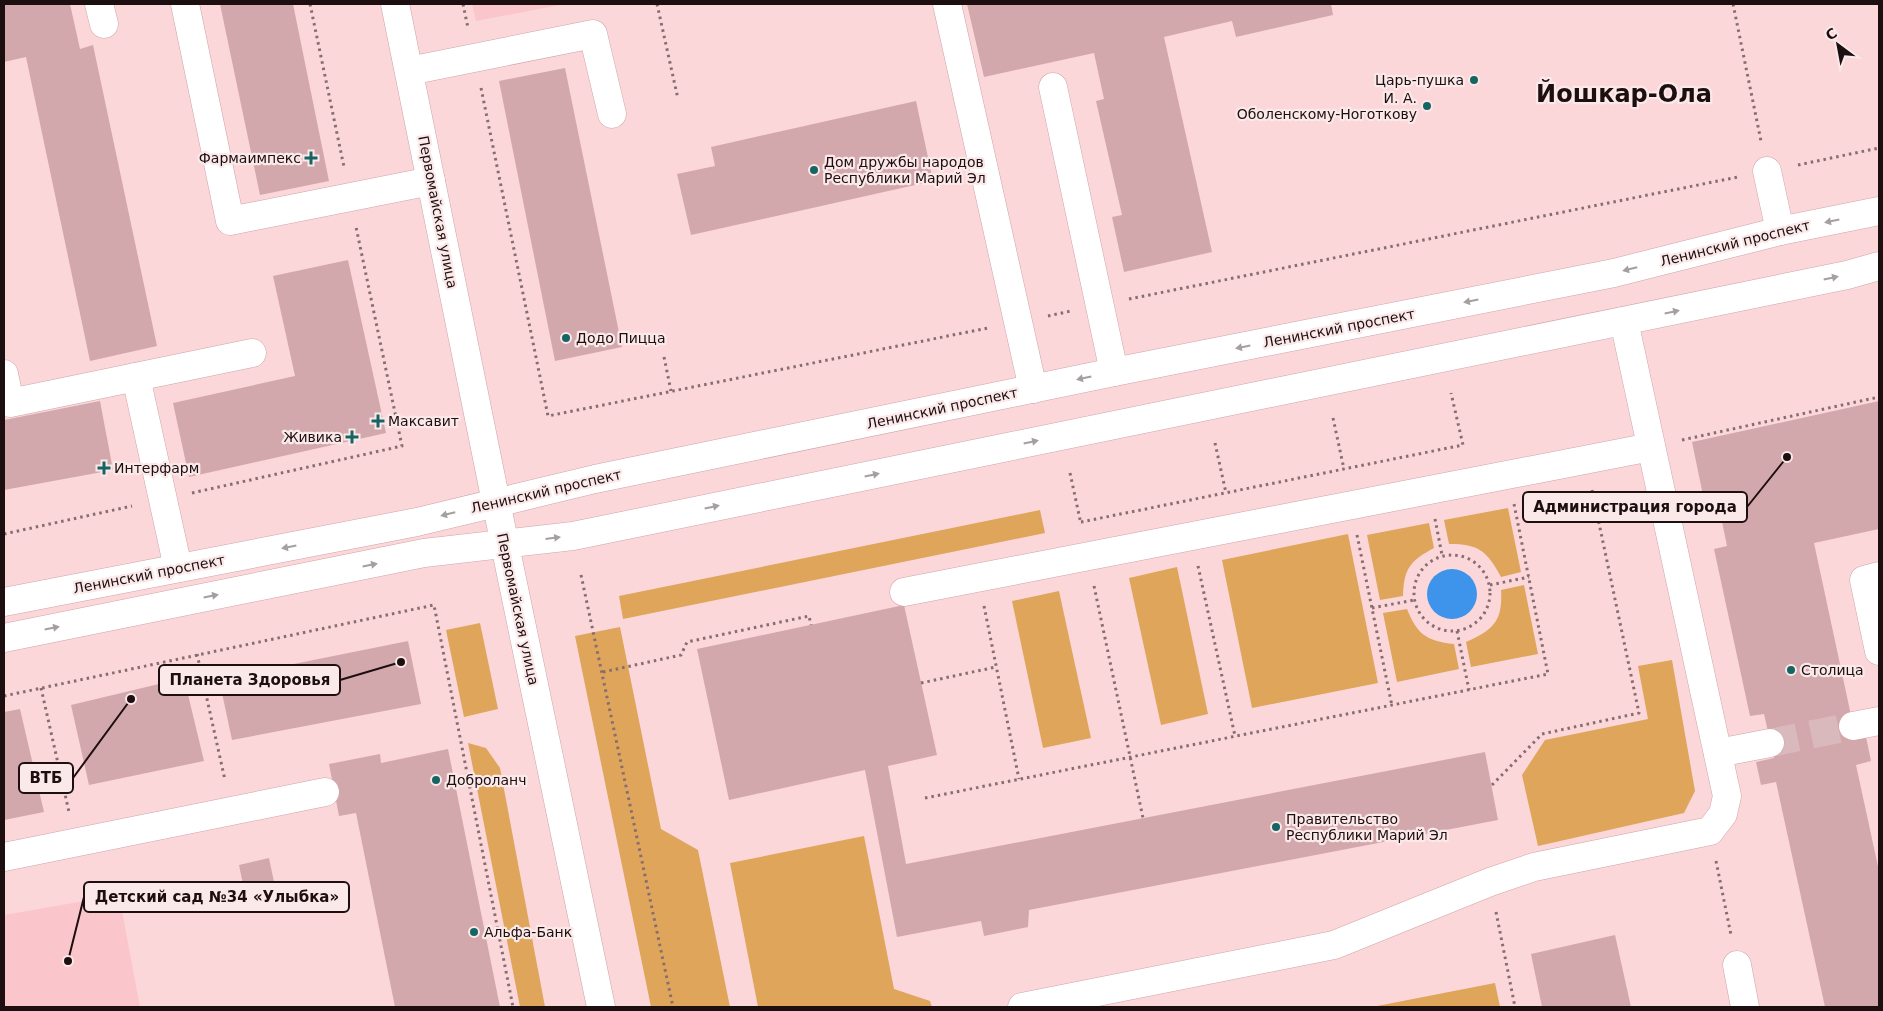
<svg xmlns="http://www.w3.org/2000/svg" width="1883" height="1011" font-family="'DejaVu Sans',sans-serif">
  <rect width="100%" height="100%" fill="#fbd7da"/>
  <!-- built -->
  <g fill="#fbc6cb">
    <path d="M472,4H565L476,21Z"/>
    <path d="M119,895L140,1007H4V915Z"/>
  </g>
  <!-- green -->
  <g fill="#dfa55a">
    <path d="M1508,508L1521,572L1501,577C1487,551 1479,544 1449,544L1444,520Z"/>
    <path d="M1040,510L1045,533L623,619L619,596Z"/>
    <path d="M1429,523L1434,548C1410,561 1404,568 1403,596L1380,600L1367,535Z"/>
    <path d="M1348,534L1378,683L1252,708L1222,560Z"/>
    <path d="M1177,567L1208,714L1161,725L1129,578Z"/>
    <path d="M1524,585L1538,654L1471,667L1466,642C1493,630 1503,621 1501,590Z"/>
    <path d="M1059,591L1091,738L1043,748L1012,601Z"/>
    <path d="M1407,609C1417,634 1426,641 1454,644L1459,669L1397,682L1383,613Z"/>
    <path d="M480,623L498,709L464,717L446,630Z"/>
    <path d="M620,627L661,829L698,850L730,1007H651L575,636Z"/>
    <path d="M1672,660L1695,791L1684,813L1538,846L1522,775L1545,740L1648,719L1638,666Z"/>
    <path d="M468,743L486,748L500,768L545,1007H520Z"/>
    <path d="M864,836L894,989L930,1001L932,1007H758L730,863Z"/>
    <path d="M1495,983L1500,1007H1372Z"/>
  </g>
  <!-- water -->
  <circle fill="#3e93ea" cx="1452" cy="594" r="25"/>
  <!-- building -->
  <g fill="#d3a8ac">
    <path d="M4,4H70L80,49L93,45L157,346L90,361L26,57L4,62Z"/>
    <path d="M220,4H293L329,181L260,195Z"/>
    <path d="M967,4H1331L1333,15L1236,37L1232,21L1164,37L1212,252L1124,272L1112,217L1122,215L1096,101L1104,99L1094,53L984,77Z"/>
    <path d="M565,68L622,347L555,361L499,81Z"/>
    <path d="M916,101L933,181L691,235L677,174L715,166L711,147Z"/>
    <path d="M348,260L386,433L189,477L173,403L295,376L273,276Z"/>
    <path d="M100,401L113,470L4,490V420Z"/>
    <path d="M1879,401V529L1814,543L1855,734L1865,732L1871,761L1856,765L1879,871V1007H1825L1776,782L1761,785L1756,762L1774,758L1764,714L1750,716L1714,549L1727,546L1719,507L1706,510L1692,442Z"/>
    <path d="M904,605L937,755L888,766L906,864L1485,752L1498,820L1029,910L1028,927L984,936L981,921L897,937L865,770L729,800L697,649Z"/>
    <path d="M408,641L421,704L232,740L219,679Z"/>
    <path d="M184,678L204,761L89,785L71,705Z"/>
    <path d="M20,709L44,812L4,820V712Z"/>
    <path d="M448,749L500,1007H395L356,813L339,816L329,764L380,754L381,763Z"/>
    <path d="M269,858L279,906L249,913L239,865Z"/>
    <path d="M1615,935L1631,1007H1542L1531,954Z"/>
  </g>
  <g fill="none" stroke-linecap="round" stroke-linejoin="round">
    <!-- minor-tunnel -->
    <path stroke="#dab9bc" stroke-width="28" stroke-dasharray="28 14" stroke-linecap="butt" d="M1770,743L1853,726"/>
    <defs>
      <g id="minor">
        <path d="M99,4L104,24"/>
        <path d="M185,4L230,221L431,181"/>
        <path d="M947,4L1033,389"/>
        <path d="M409,71L593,34L612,114"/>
        <path d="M1053,87L1114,372"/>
        <path d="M1767,171L1780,231"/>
        <path d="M4,374L10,403L252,353"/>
        <path d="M136,377L178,568"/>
        <path d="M1879,576L1864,580L1879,651"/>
        <path d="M904,592L1651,447"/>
        <path d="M1853,726L1879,721"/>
        <path d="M1718,753L1770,743"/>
        <path d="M4,857L325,792"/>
        <path d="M1737,965L1745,1007"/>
        <path d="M1022,1007L1334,945L1490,882L1534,867L1710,831L1723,814L1727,796L1624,321"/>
      </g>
      <g id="major">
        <path d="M395,4L496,502L601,1007"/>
        <path d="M4,602L417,522L595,479L1114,372L1614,273L1780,231L1879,211"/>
        <path d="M4,638L424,553L573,536L1847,275L1879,266"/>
      </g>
    </defs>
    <!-- minor casing -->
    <use href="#minor" stroke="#cfa4a8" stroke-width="29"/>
    <!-- major casing -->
    <use href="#major" stroke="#cfa4a8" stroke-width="29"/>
    <!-- path -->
    <g stroke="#866d70" stroke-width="3" stroke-dasharray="2.5 4" stroke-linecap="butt">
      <path d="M310,4L344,167"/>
      <path d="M463,4L468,28"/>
      <path d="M657,4L678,99"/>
      <path d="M1733,4L1761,141"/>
      <path d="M481,88L548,416L988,328"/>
      <path d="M1798,165L1879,148"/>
      <path d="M1129,299L1738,177"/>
      <path d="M1048,316L1071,311"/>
      <path d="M664,357L671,391"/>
      <path d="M1333,418L1344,469"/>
      <path d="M1682,440L1879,397"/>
      <path d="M1215,443L1226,493"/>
      <path d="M1070,473L1081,524"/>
      <path d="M192,493L402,446L356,227"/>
      <path d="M1435,519L1442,555"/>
      <path d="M1081,522L1463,445L1451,393"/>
      <path d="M4,534L132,506"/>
      <path d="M1357,535L1392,706"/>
      <circle cx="1452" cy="593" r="38"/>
      <path d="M1198,566L1235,736"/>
      <path d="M581,575L673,1007"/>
      <path d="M1490,585L1529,577"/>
      <path d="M1094,586L1143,818"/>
      <path d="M984,606L1019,779"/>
      <path d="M1372,608L1414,600"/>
      <path d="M1457,631L1469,690"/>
      <path d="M197,654L225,780"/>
      <path d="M603,672L681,655L687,642L809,616L811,625"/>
      <path d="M921,683L996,667"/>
      <path d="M41,688L69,812"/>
      <path d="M4,696L434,605L513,1007"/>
      <path d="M1492,785L1542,734L1639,713L1592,490"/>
      <path d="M925,798L1548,674L1514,504"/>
      <path d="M1716,861L1731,935"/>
      <path d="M1496,912L1515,1007"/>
    </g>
    <!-- minor -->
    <use href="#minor" stroke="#fff" stroke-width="28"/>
    <!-- major -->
    <use href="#major" stroke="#fff" stroke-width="28"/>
  </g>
  <!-- one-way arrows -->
  <defs><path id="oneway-solid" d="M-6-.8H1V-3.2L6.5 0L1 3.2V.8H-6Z" transform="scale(1.25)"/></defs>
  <g fill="#a59f9f">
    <use href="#oneway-solid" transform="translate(1832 221) rotate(168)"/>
    <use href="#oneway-solid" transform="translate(1630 269) rotate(166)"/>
    <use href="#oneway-solid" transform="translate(1831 278) rotate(-12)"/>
    <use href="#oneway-solid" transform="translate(1471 301) rotate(169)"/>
    <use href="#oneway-solid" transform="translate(1672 312) rotate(-12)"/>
    <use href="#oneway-solid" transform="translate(1243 347) rotate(169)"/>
    <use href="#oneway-solid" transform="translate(1084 378) rotate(168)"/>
    <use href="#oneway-solid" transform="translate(1031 442) rotate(-12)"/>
    <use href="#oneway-solid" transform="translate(872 475) rotate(-12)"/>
    <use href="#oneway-solid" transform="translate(712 507) rotate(-12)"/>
    <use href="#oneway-solid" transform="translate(448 514) rotate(166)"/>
    <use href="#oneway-solid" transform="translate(553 538) rotate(-7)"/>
    <use href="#oneway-solid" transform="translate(289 547) rotate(169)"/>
    <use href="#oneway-solid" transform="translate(370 565) rotate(-11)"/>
    <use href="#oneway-solid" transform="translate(211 596) rotate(-11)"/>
    <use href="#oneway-solid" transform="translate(52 628) rotate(-11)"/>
  </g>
  <!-- markers -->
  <g fill="#166562" stroke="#fbe9ea" stroke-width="2">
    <circle cx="1474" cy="80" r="5"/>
    <circle cx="1427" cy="106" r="5"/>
    <path d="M308.5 150.5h5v5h5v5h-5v5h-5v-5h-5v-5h5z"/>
    <circle cx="814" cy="170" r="5"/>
    <circle cx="566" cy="338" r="5"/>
    <path d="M375.5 413.5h5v5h5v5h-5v5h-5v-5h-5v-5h5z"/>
    <path d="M349.5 429.5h5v5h5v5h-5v5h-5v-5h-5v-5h5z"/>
    <path d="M101.5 460.5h5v5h5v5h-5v5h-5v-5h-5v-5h5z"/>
    <circle cx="1791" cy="670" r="5"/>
    <circle cx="436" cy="780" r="5"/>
    <circle cx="1276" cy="827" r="5"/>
    <circle cx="474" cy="932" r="5"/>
  </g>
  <g text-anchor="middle" stroke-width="4.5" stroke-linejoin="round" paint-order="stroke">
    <!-- poi labels -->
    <g font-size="14" fill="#1d0e10" stroke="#fbe9ea" text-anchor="start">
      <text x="1464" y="85" text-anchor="end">Царь-пушка</text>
      <text x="1417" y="103" text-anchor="end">И. А.<tspan x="1417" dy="16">Оболенскому-Ноготкову</tspan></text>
      <text x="301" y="163" text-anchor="end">Фармаимпекс</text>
      <text x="824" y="167">Дом дружбы народов<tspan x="824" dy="16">Республики Марий Эл</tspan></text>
      <text x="576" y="343">Додо Пицца</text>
      <text x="388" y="426">Максавит</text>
      <text x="342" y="442" text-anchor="end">Живика</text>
      <text x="114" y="473">Интерфарм</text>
      <text x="1801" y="675">Столица</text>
      <text x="446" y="785">Доброланч</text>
      <text x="1286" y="824">Правительство<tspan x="1286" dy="16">Республики Марий Эл</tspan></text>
      <text x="484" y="937">Альфа-Банк</text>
    </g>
    <!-- street labels -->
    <g font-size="14" fill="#1d0e10" stroke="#fbe9ea">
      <text transform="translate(438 212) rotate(79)" y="5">Первомайская улица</text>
      <text transform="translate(1735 243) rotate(-14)" y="5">Ленинский проспект</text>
      <text transform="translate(1339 328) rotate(-11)" y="5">Ленинский проспект</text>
      <text transform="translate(942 408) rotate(-12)" y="5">Ленинский проспект</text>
      <text transform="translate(546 491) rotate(-13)" y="5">Ленинский проспект</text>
      <text transform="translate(149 574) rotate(-11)" y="5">Ленинский проспект</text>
      <text transform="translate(518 609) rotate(78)" y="5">Первомайская улица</text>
    </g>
    <!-- town labels -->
    <g font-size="24" font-weight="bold" fill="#1d0e10" stroke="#fbe9ea">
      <text x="1624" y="102">Йошкар-Ола</text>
    </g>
  </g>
  <!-- callouts -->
  <path fill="none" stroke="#1d0e10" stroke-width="2" d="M1787 457L1747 507M401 662L340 680M131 699L73 778M68 961L84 897"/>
  <g fill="#1d0e10" stroke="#fbe9ea" stroke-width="2">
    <circle cx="1787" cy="457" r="5"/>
    <circle cx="401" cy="662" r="5"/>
    <circle cx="131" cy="699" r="5"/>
    <circle cx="68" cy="961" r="5"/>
  </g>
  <g fill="#fbe9ea" stroke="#1d0e10" stroke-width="2">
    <rect x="1523" y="492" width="224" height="30" rx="5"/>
    <rect x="159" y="665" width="181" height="30" rx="5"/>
    <rect x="19" y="763" width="54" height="30" rx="5"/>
    <rect x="84" y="882" width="265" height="30" rx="5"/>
  </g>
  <g font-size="15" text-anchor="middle" font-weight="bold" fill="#1d0e10">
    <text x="1635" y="512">Администрация города</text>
    <text x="250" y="685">Планета Здоровья</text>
    <text x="46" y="783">ВТБ</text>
    <text x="217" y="902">Детский сад №34 «Улыбка»</text>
  </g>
  <!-- border -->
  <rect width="1883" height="1011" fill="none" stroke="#1d0e10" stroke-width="10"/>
  <!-- north arrow -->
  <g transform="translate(1838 45) rotate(328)" stroke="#fbe9ea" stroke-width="4" paint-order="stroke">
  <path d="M0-4L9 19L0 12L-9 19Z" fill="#1d0e10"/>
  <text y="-8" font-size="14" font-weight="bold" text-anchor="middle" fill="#1d0e10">С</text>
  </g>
</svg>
